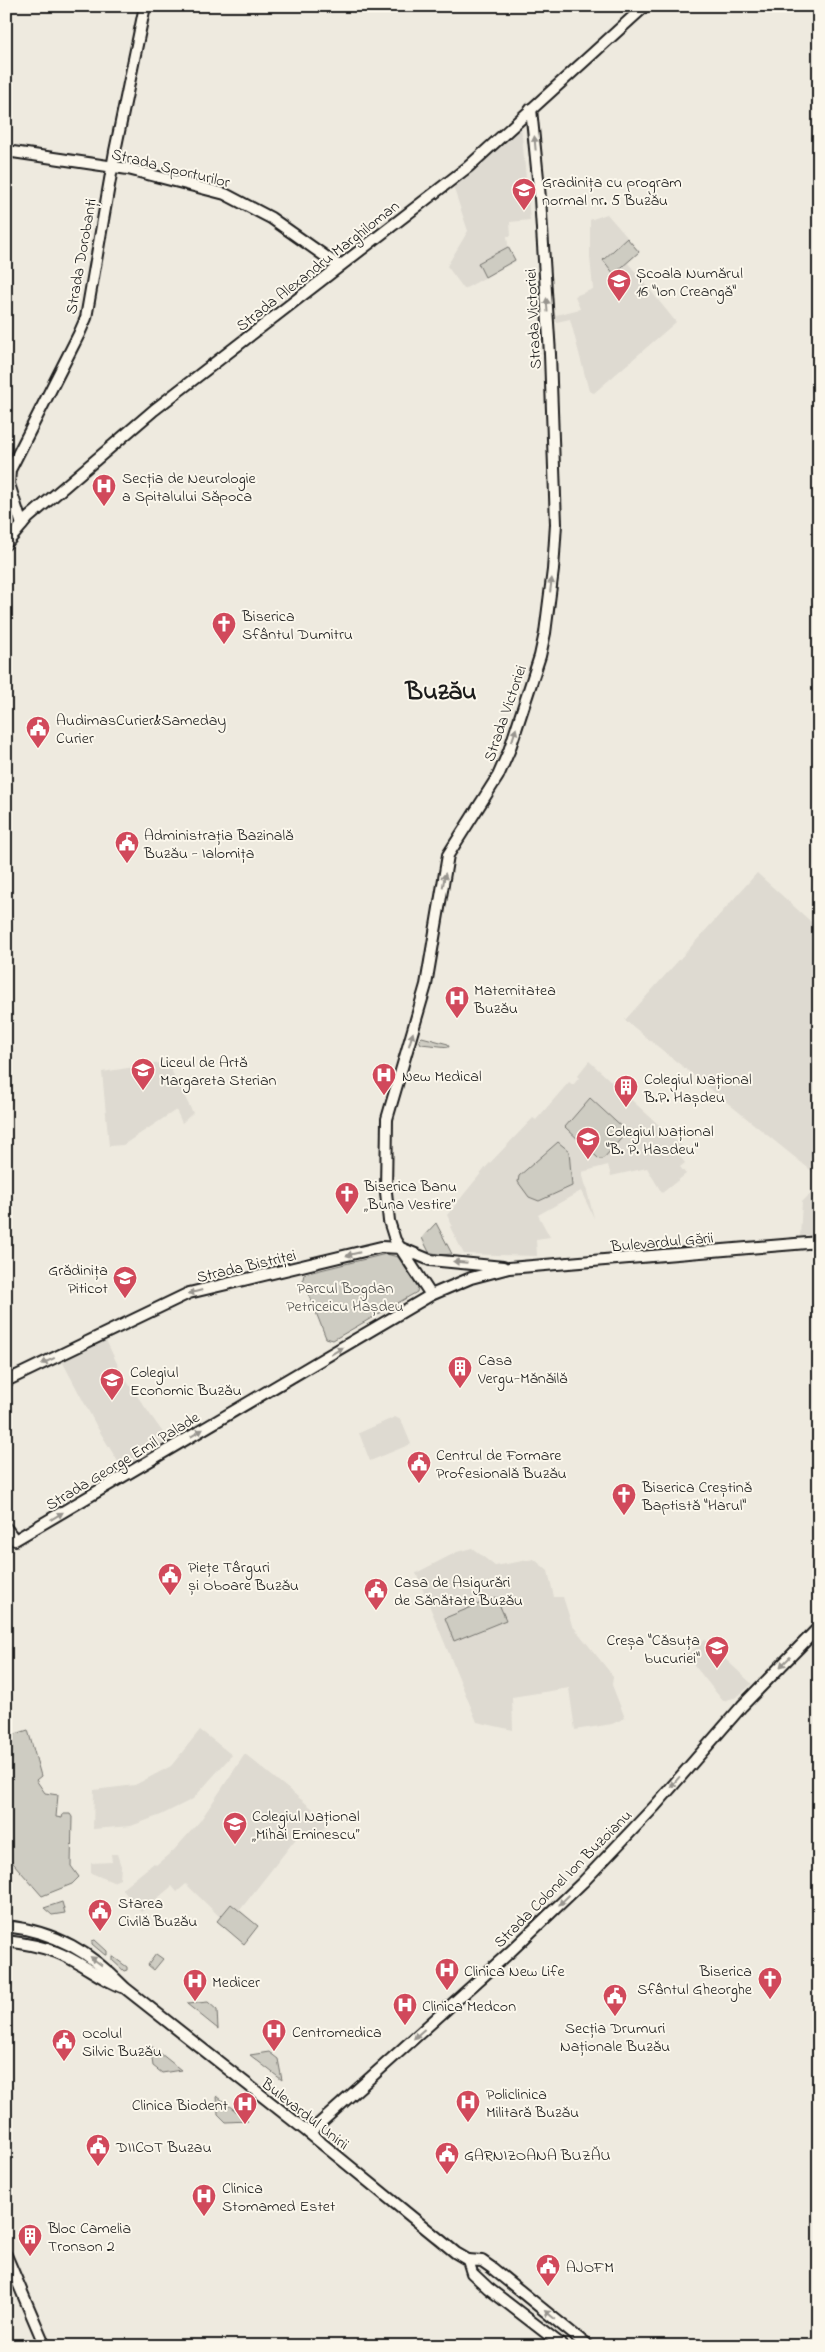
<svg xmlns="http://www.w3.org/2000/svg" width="825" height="2352" font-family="'Indie Flower',sans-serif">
  <rect width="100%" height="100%" fill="#eeeadf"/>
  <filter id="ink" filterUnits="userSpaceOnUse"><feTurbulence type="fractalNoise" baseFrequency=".02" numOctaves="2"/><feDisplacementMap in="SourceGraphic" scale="10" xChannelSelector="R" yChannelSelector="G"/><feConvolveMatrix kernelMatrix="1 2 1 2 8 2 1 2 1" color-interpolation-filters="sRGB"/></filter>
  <g filter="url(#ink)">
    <!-- built -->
    <g fill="#dedad1">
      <path d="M521,126L530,220L510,222L511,236H507L508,245L516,261L464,289L447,266L468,231L453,186Z"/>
      <path d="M607,214L640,252L628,263L676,322L594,393L589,391L570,319L552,323V316L580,309L575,296L593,289L590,257V220Z"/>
      <path d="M757,873L819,929L818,1176L625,1020Z"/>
      <path d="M589,1061L684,1148L678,1154L685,1163L680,1167L686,1174L662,1193L647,1168L611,1176L608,1165L582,1172L594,1218L581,1191L538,1215L550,1237L536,1239L537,1256L464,1254L450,1227L452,1225L447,1215L487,1166L533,1118L536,1120L569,1082L573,1085L579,1078L577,1076Z"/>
      <path d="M167,1062L193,1113L182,1123L176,1110L123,1145L109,1146L102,1072Z"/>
      <path d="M815,1189L819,1193V1234L800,1236L802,1202Z"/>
      <path d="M105,1338L123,1376L171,1444L123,1470L97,1427L61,1359Z"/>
      <path d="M395,1417L401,1420L411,1444L370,1461L359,1433Z"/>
      <path d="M472,1548L495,1566L534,1559L548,1571L554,1597H563L572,1625L613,1676L612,1685L625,1718L612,1724L575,1730L569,1688L512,1697L513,1730L477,1722L416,1573L457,1552Z"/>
      <path d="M705,1640L752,1684L737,1697L723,1701L686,1655Z"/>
      <path d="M200,1730L232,1755L193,1799L161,1815L131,1826L93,1829L94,1790L135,1785L171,1766Z"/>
      <path d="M245,1754L329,1822L314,1840L308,1836L304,1840L298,1836L240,1910L258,1926L244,1944L217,1921L220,1917L186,1884L177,1892L172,1886L141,1912L122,1889L154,1863L156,1865L174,1850L200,1821Z"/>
      <path d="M111,1854H117L121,1866L120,1879L113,1882L91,1873V1863L112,1862Z"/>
    </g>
    <!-- green -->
    <g fill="#ceccc2" stroke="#75746f">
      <path d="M627,238L639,252L614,274L603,260Z"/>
      <path d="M508,247L515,260L485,277L478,263Z"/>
      <path d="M422,1037L448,1044L449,1047L421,1044L419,1040Z"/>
      <path d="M590,1098L627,1132L603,1159H599L565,1127Z"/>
      <path d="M558,1142L569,1151L572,1186L539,1201L529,1197L518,1182L519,1176Z"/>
      <path d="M436,1223L452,1254L441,1255L429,1252L422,1238Z"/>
      <path d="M386,1254L398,1257L418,1287L417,1292L333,1340L326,1338L303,1279L304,1274Z"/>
      <path d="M496,1597L506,1620L454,1641L445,1618Z"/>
      <path d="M28,1730L41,1776L36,1780L45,1793L58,1795L56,1817L62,1818L63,1814H70L72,1817L71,1866L79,1877L72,1884L42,1896L6,1855V1737Z"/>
      <path d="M62,1902L65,1913L52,1915L44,1908Z"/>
      <path d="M231,1904L258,1926L244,1944L217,1921Z"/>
      <path d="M95,1940L107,1951V1955H105L92,1944V1941Z"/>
      <path d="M156,1954L163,1959L154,1970L148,1965Z"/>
      <path d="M112,1956L127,1967V1970L124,1971L112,1960Z"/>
      <path d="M208,2002L217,2010L218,2029L187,2004Z"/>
      <path d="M150,2045L181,2070L162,2073L153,2066Z"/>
      <path d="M269,2052L278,2059L282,2080L250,2055Z"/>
      <path d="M217,2096L248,2121L226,2122L218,2114Z"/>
    </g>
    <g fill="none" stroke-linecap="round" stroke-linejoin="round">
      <defs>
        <g id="secondary">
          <path d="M6,151L128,169L225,194L271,218L339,266"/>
          <path d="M22,525L9,484L10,470L79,334L86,318L115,151L145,6"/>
          <path d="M431,1295L395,1240L389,1221L386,1192L387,1119L426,985L448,855L498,776L509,751L540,656L545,633L553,570L556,524L550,354L540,198L531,109"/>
          <path d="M6,1381L189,1293L381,1247L401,1248L430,1260L503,1267"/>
          <path d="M6,1528L15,1540L431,1295L471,1278L509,1268L819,1242"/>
          <path d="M309,2133L510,1952L583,1882L655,1806L742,1706L819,1627"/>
          <path d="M6,2255L45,2346"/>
        </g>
        <g id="primary">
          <path d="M6,544L28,518L154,410L468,167L645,6"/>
          <path d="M6,1926C57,1932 90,1952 125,1988L309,2133L456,2253L468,2260"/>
          <path d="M6,1941C23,1943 40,1946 56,1952C80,1961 98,1978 122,1987"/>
          <path d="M563,2346L488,2288L472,2273L468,2260L482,2261L492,2268L588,2346"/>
        </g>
      </defs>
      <!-- secondary casing -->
      <use href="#secondary" stroke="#1c1c1c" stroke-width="14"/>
      <!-- primary casing -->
      <use href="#primary" stroke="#1c1c1c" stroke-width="14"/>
      <!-- secondary -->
      <use href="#secondary" stroke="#fbf7ec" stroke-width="10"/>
      <!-- primary -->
      <use href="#primary" stroke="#fbf7ec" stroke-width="10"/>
    </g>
    <!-- one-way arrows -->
    <defs><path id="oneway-solid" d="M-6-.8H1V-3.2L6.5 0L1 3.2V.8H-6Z" transform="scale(1.25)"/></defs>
    <g fill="#97948e">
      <use href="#oneway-solid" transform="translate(535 143) rotate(-95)"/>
      <use href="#oneway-solid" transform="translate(547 305) rotate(-94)"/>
      <use href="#oneway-solid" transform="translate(551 585) rotate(-83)"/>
      <use href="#oneway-solid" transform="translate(514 735) rotate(-72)"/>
      <use href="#oneway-solid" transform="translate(444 880) rotate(-80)"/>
      <use href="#oneway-solid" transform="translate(411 1039) rotate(-73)"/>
      <use href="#oneway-solid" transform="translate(353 1254) rotate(166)"/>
      <use href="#oneway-solid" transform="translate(460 1262) rotate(-175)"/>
      <use href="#oneway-solid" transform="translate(195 1292) rotate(165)"/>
      <use href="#oneway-solid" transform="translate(337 1351) rotate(-31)"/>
      <use href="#oneway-solid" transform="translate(48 1361) rotate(155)"/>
      <use href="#oneway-solid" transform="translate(197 1433) rotate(-31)"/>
      <use href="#oneway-solid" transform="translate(57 1516) rotate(-31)"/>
      <use href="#oneway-solid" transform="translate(785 1662) rotate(135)"/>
      <use href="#oneway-solid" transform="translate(675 1782) rotate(131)"/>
      <use href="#oneway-solid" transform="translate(564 1900) rotate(136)"/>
      <use href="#oneway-solid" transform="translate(96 1961) rotate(-143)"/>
      <use href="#oneway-solid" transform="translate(419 2034) rotate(138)"/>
      <use href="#oneway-solid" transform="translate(550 2315) rotate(-141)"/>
    </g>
  </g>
  <!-- icons -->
  <defs>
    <symbol id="school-pin" viewBox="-11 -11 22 30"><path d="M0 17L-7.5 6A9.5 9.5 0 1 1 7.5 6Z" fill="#d1495b" stroke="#fbf7ec"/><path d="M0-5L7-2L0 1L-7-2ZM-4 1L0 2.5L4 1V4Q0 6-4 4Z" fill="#fff"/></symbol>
    <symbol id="hospital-pin" viewBox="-11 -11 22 30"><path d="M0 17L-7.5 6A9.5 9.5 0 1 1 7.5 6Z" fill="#d1495b" stroke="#fbf7ec"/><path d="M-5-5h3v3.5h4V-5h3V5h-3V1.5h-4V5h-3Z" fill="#fff"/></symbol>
    <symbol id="church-pin" viewBox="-11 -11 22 30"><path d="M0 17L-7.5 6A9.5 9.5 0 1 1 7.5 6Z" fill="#d1495b" stroke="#fbf7ec"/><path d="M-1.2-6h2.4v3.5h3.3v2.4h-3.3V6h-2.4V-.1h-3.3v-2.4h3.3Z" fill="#fff"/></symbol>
    <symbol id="civic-pin" viewBox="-11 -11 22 30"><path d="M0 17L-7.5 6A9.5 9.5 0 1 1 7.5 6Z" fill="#d1495b" stroke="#fbf7ec"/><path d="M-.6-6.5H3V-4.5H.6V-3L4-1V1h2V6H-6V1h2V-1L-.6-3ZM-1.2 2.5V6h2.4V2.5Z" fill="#fff"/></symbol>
    <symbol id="university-pin" viewBox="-11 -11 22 30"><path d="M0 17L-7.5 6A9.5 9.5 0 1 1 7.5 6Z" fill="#d1495b" stroke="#fbf7ec"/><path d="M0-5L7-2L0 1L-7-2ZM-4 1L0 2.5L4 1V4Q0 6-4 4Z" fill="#fff"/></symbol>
    <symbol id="building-pin" viewBox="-11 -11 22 30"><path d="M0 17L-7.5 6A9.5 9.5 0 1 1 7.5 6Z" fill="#d1495b" stroke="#fbf7ec"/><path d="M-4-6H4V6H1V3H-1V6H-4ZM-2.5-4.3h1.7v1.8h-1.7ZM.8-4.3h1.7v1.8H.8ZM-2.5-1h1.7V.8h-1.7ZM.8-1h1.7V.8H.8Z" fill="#fff"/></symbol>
  </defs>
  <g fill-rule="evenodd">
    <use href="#school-pin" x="510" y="176" width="28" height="38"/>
    <use href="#school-pin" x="605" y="267" width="28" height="38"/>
    <use href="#hospital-pin" x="90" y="472" width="28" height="38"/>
    <use href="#church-pin" x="210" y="610" width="28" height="38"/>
    <use href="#civic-pin" x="24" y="714" width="28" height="38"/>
    <use href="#civic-pin" x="113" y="829" width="28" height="38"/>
    <use href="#hospital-pin" x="443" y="984" width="28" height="38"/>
    <use href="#university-pin" x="129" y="1056" width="28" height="38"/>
    <use href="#hospital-pin" x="370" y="1061" width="28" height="38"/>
    <use href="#building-pin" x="612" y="1073" width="28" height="38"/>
    <use href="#university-pin" x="574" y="1125" width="28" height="38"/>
    <use href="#church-pin" x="333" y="1180" width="28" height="38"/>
    <use href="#school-pin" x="111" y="1264" width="28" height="38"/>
    <use href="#building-pin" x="446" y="1354" width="28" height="38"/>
    <use href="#university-pin" x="98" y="1366" width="28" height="38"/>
    <use href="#civic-pin" x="405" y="1449" width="28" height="38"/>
    <use href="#church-pin" x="610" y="1481" width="28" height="38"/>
    <use href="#civic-pin" x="156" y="1561" width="28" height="38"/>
    <use href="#civic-pin" x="362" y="1576" width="28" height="38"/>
    <use href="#school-pin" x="703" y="1634" width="28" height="38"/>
    <use href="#university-pin" x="221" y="1810" width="28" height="38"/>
    <use href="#civic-pin" x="86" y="1897" width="28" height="38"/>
    <use href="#hospital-pin" x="433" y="1956" width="28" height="38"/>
    <use href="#church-pin" x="756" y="1965" width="28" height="38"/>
    <use href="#hospital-pin" x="181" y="1967" width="28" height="38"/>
    <use href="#civic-pin" x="601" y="1982" width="28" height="38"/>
    <use href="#hospital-pin" x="391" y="1991" width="28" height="38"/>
    <use href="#hospital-pin" x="260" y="2017" width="28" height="38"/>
    <use href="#civic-pin" x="50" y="2027" width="28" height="38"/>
    <use href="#hospital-pin" x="454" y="2088" width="28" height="38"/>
    <use href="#hospital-pin" x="231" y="2090" width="28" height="38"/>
    <use href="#civic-pin" x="84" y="2132" width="28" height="38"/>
    <use href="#civic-pin" x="433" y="2140" width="28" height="38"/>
    <use href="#hospital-pin" x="190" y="2182" width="28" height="38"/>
    <use href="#building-pin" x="16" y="2222" width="28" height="38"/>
    <use href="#civic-pin" x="534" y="2252" width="28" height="38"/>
  </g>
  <g text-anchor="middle" stroke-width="4" stroke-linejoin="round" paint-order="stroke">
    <!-- street labels -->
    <g font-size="16" fill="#1c1c1c" stroke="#fbf7ec">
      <text transform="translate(171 167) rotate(14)" y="6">Strada Sporturilor</text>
      <text transform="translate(80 256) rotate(-80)" y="6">Strada Dorobanți</text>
      <text transform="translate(317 265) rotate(-38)" y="6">Strada Alexandru Marghiloman</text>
      <text transform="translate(532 319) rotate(-93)" y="6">Strada Victoriei</text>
      <text transform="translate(504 713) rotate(-71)" y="6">Strada Victoriei</text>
      <text transform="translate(662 1241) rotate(-5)" y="6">Bulevardul Gării</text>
      <text transform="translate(246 1265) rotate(-13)" y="6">Strada Bistriței</text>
      <text transform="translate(122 1460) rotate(-31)" y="6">Strada George Emil Palade</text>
      <text transform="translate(562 1878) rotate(-45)" y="6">Strada Colonel Ion Buzoianu</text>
      <text transform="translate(306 2113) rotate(38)" y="6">Bulevardul Unirii</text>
    </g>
    <!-- poi labels -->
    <g font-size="16" fill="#1c1c1c" stroke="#fbf7ec" text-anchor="start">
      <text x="542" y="187">Gradinița cu program<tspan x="542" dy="18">normal nr. 5 Buzău</tspan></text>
      <text x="636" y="278">Școala Numărul<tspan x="636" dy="18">16 "Ion Creangă"</tspan></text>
      <text x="122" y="483">Secția de Neurologie<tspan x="122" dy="18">a Spitalului Săpoca</tspan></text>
      <text x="242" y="621">Biserica<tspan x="242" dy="18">Sfântul Dumitru</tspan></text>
      <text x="56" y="725">AudimasCurier&amp;Sameday<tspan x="56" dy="18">Curier</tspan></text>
      <text x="144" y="840">Administrația Bazinală<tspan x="144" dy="18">Buzău - Ialomița</tspan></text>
      <text x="474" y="995">Maternitatea<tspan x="474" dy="18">Buzău</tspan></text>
      <text x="160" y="1067">Liceul de Artă<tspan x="160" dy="18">Margareta Sterian</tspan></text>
      <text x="402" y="1081">New Medical</text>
      <text x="644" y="1084">Colegiul Național<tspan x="644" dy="18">B.P. Hașdeu</tspan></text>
      <text x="606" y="1136">Colegiul Național<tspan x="606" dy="18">"B. P. Hasdeu"</tspan></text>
      <text x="364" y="1191">Biserica Banu<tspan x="364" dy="18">„Buna Vestire”</tspan></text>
      <text x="108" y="1275" text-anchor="end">Grădinița<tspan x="108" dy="18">Piticot</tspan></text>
      <text x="478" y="1365">Casa<tspan x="478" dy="18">Vergu-Mănăilă</tspan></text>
      <text x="130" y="1377">Colegiul<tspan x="130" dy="18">Economic Buzău</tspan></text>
      <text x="436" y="1460">Centrul de Formare<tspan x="436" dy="18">Profesională Buzău</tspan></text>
      <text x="642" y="1492">Biserica Creștină<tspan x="642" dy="18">Baptistă "Harul"</tspan></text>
      <text x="188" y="1572">Piețe Târguri<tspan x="188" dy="18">și Oboare Buzău</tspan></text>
      <text x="394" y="1587">Casa de Asigurări<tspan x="394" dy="18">de Sănătate Buzău</tspan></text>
      <text x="700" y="1645" text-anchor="end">Creșa "Căsuța<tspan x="700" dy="18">bucuriei"</tspan></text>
      <text x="252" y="1821">Colegiul Național<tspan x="252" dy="18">„Mihai Eminescu”</tspan></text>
      <text x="118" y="1908">Starea<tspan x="118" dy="18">Civilă Buzău</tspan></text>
      <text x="464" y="1976">Clinica New Life</text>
      <text x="752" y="1976" text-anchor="end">Biserica<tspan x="752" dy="18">Sfântul Gheorghe</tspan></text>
      <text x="212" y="1987">Medicer</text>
      <text x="422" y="2011">Clinica Medcon</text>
      <text x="615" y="2033" text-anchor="middle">Secția Drumuri<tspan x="615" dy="18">Naționale Buzău</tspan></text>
      <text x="292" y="2037">Centromedica</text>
      <text x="82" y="2038">Ocolul<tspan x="82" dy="18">Silvic Buzău</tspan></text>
      <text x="486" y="2099">Policlinica<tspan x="486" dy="18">Militară Buzău</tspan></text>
      <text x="228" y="2110" text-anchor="end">Clinica Biodent</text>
      <text x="116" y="2152">DIICOT Buzau</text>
      <text x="464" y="2160">GARNIZOANA BUZĂU</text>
      <text x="222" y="2193">Clinica<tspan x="222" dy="18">Stomamed Estet</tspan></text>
      <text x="48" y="2233">Bloc Camelia<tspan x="48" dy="18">Tronson 2</tspan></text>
      <text x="566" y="2272">AJOFM</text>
    </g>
    <!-- park labels -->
    <g font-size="16" fill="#51514e" stroke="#fbf7ec">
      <text x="345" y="1293">Parcul Bogdan<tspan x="345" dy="18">Petriceicu Hașdeu</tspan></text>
    </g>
    <!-- town labels -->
    <g font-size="26" font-weight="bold" fill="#1c1c1c" stroke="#fbf7ec">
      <text x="441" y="699">Buzău</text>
    </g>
  </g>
  <!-- margin -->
  <rect width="825" height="2352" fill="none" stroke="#fbf7ec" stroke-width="25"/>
  <rect x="12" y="12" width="800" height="2327" fill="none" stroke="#1c1c1c" stroke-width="2" filter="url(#ink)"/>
</svg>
